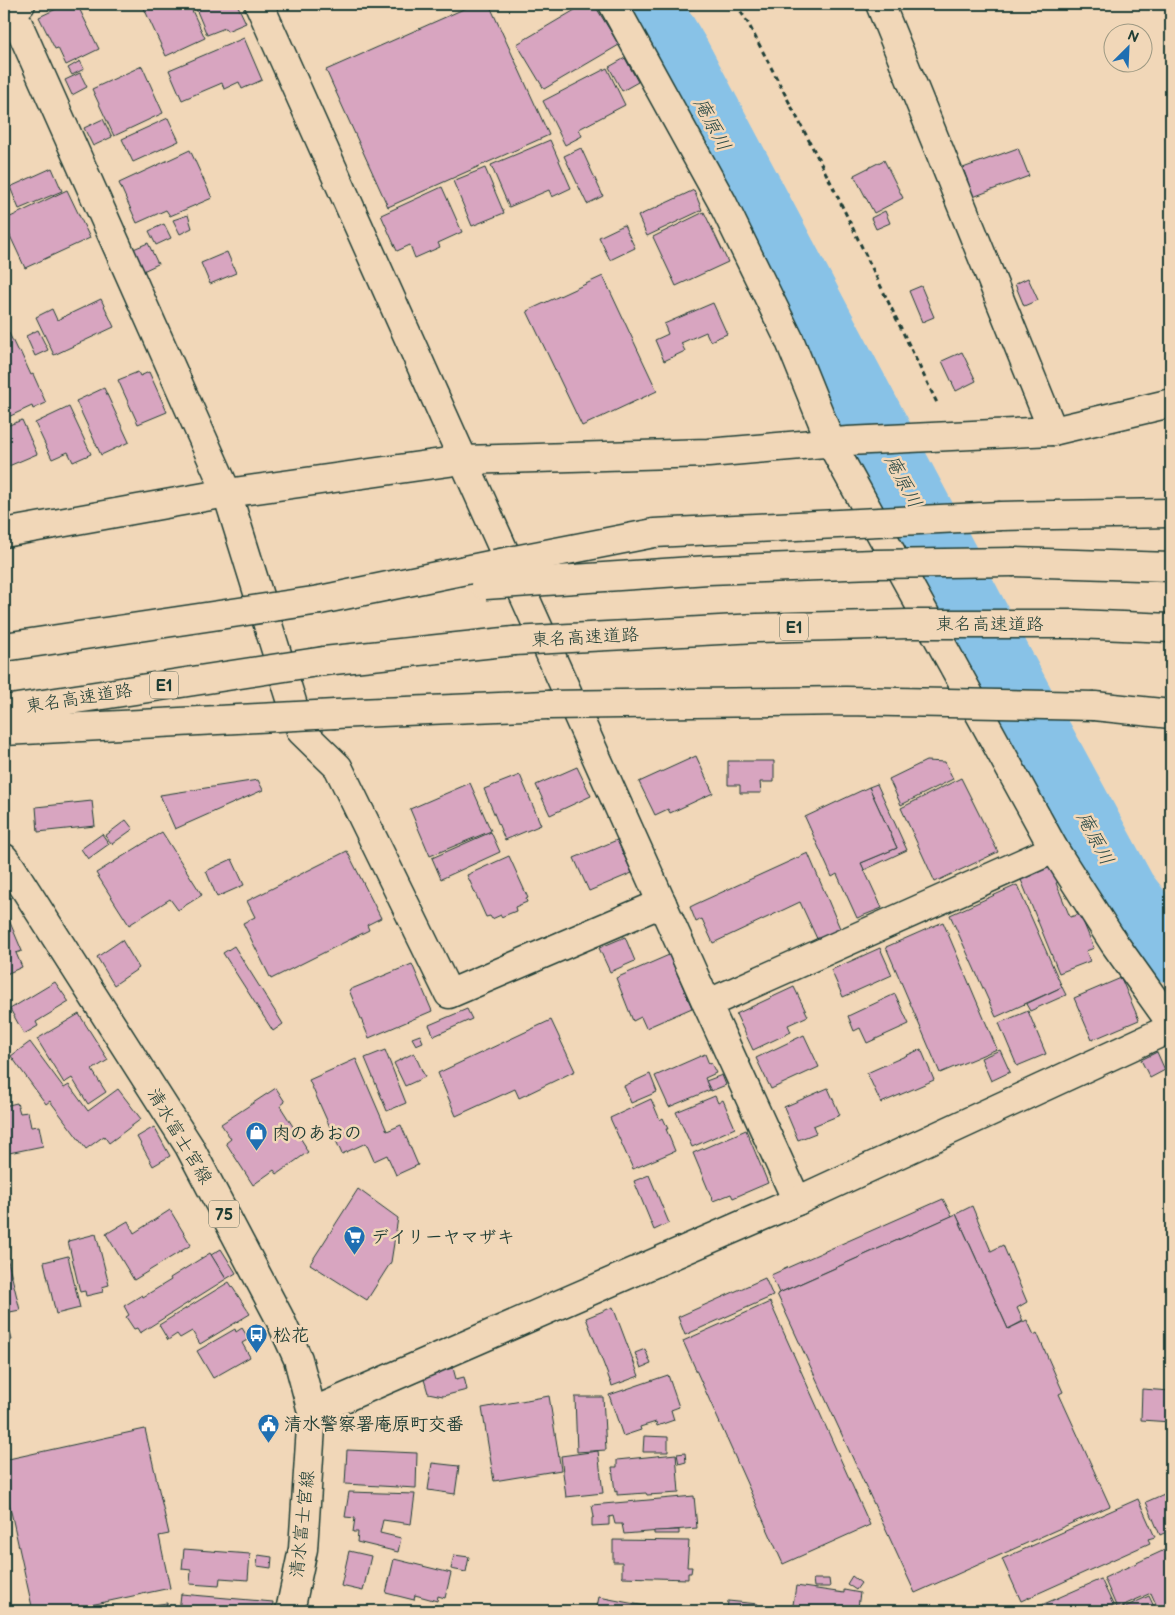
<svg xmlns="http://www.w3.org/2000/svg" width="1175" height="1615" font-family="'Balsamiq Sans','Klee One',sans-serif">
  <rect width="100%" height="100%" fill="#f1d7b8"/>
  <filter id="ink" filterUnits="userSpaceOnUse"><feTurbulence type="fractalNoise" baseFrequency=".02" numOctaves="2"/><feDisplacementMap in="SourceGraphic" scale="10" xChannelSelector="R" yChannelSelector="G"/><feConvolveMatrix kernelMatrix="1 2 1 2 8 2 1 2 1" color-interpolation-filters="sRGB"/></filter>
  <g filter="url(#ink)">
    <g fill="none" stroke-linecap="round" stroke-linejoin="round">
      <!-- river -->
      <path stroke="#88c2e7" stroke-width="64" d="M648,4L679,56L1019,696L1125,892L1171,951"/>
    </g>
    <!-- building -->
    <g fill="#d8a5c0" stroke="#1f3d34">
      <path d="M67,4H77L99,49L66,65L58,48L55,49L39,17Z"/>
      <path d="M142,4H189L205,38L166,56Z"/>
      <path d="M194,4H237L246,23L227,31L225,28L207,35Z"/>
      <path d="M475,4H489L549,135L388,207L326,70Z"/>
      <path d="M585,4H594L619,45L544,89L517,44Z"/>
      <path d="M244,38L262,80L242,89L239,82L224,89L222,83L182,100L169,70Z"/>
      <path d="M625,58L638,82L622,91L609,67Z"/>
      <path d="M80,61L84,69L72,75L68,68Z"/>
      <path d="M142,66L163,113L114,136L92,89Z"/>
      <path d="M607,68L625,105L579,129L582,136L565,145L543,101Z"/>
      <path d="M80,73L87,87L72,95L65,80Z"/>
      <path d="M168,118L179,141L133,162L122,139Z"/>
      <path d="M103,119L112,137L93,146L84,128Z"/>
      <path d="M550,140L571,188L552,197L549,190L509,207L491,165Z"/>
      <path d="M581,148L603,196L587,204L564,156Z"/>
      <path d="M1018,148L1029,176L973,197L963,168Z"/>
      <path d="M190,150L212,198L170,216L166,210L137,223L119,183Z"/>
      <path d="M884,160L903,198L874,213L854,175Z"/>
      <path d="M52,168L62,191L19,209L10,187Z"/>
      <path d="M485,168L504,213L472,226L453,181Z"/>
      <path d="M442,187L462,232L438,243L440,247L415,258L410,245L397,251L381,215Z"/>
      <path d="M67,190L90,238L25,268L4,223V220Z"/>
      <path d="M694,190L702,210L647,236L638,216Z"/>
      <path d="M885,211L890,223L876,229L871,218Z"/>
      <path d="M704,212L728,262L676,286L653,237Z"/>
      <path d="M188,215L192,228L180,234L173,220Z"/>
      <path d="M164,224L171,238L156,245L149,231Z"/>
      <path d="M624,225L635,248L610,260L599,237Z"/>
      <path d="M148,243L158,264L141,272L131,250Z"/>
      <path d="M227,252L236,273L210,284L201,263Z"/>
      <path d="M603,276L657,391L582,426L527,311Z"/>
      <path d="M1028,278L1038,300L1024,306L1015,284Z"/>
      <path d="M921,286L934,317L922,322L909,291Z"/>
      <path d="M101,299L114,327L54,355L36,317L52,309L57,320Z"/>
      <path d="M713,303L727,334L710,341L706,332L681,343L685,351L664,361L655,340L668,334L664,324Z"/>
      <path d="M7,329L18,352L20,351L31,375L33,374L46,403L33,409L32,406L6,418L4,412V331Z"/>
      <path d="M38,330L48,350L35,356L26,336Z"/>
      <path d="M962,352L976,381L956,391L942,361Z"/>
      <path d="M138,372L140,376L149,372L167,412L138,424L118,380Z"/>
      <path d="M104,388L129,442L101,455L76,401Z"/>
      <path d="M69,407L91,454L73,462L68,452L52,459L35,423Z"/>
      <path d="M22,420L37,454L4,468V427Z"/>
      <path d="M696,756L713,793L670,813L668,809L655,815L639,782Z"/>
      <path d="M728,761H774V782H760L761,793H740V785H728Z"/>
      <path d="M926,761L945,762L953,779L901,805L889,779Z"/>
      <path d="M577,767L591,796L550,815L536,785Z"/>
      <path d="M520,775L541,825L505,840L484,789Z"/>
      <path d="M961,778L998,852L935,882L901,808Z"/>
      <path d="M258,780L263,790L175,829L160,795Z"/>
      <path d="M470,783L491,831L430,856L410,809Z"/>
      <path d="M877,784L907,850L864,870L861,863L897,848L869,787Z"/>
      <path d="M869,787L897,848L861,863L882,908L857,918L837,874L832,877L805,817Z"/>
      <path d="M92,801L95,826L38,832L36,807Z"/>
      <path d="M126,820L133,829L112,844L105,836Z"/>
      <path d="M162,832L202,895L178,910L170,899L129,925L96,873Z"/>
      <path d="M491,832L500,852L441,879L432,858Z"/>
      <path d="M102,834L109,844L88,859L81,849Z"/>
      <path d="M617,840L632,873L589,891L574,858Z"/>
      <path d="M347,851L381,918L367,925L369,930L271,979L243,923L255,917L247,901Z"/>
      <path d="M808,853L842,933L819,943L800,902L713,943L702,919L696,922L690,907L696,904Z"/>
      <path d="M509,856L528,898L526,899L527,902L515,907L516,911L501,917V915L492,919L490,916L486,917L467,875Z"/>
      <path d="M232,859L244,885L217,897L206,871Z"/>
      <path d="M1049,862L1060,881L1056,883L1070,917L1080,914L1094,948L1086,951L1090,961L1059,973L1019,875Z"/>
      <path d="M1017,885L1062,987L996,1017L950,915Z"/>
      <path d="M6,913L22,951L16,953L22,967L4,975V914Z"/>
      <path d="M943,922L997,1049L940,1073L886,947Z"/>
      <path d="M625,937L635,961L610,972L599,948Z"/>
      <path d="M122,940L139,968L114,985L97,957Z"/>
      <path d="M234,946L283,1024L273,1031L223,953Z"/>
      <path d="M880,948L892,975L843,997L831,970Z"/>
      <path d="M669,955L692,1008L646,1028L641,1017L633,1021L616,978Z"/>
      <path d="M412,964L432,1011L369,1038L349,990Z"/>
      <path d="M1121,978L1139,1020L1092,1040L1074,998Z"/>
      <path d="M55,982L69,1002L36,1022L38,1026L24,1034L10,1009Z"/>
      <path d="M794,987L808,1016L788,1025L791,1032L753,1050L736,1014Z"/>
      <path d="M1062,987L1066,995L1030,1011L1026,1004Z"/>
      <path d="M895,994L909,1024L867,1043L860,1028L854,1031L848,1016Z"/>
      <path d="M467,1009L472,1019L434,1036L429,1025Z"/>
      <path d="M1028,1011L1046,1054L1017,1066L999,1023Z"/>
      <path d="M79,1014L108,1060L92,1070L106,1092L88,1104L72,1078L64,1083L37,1039Z"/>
      <path d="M551,1020L575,1071L519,1098L515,1089L456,1116L438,1073Z"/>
      <path d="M420,1035L423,1042L416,1045L412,1038Z"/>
      <path d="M804,1035L819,1067L771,1089L756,1058Z"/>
      <path d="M30,1042L64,1088L69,1085L88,1111L118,1089L141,1119L109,1143L104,1136L86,1149L50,1101L46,1104L11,1056Z"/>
      <path d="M921,1049L934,1080L881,1103L867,1073Z"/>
      <path d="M385,1050L406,1103L387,1111L365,1058Z"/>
      <path d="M1000,1050L1010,1072L991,1081L981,1058Z"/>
      <path d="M1157,1052L1165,1070L1150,1078L1141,1060Z"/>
      <path d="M414,1053L425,1077L405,1086L394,1063Z"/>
      <path d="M705,1054L709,1064L711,1063L716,1073L705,1078L710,1090L669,1107L655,1076Z"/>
      <path d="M356,1059L387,1131L401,1125L418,1165L396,1175L387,1155L374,1161L366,1143L342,1154L309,1080Z"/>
      <path d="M650,1074L657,1092L631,1103L624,1086Z"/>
      <path d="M722,1075L726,1085L711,1091L706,1081Z"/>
      <path d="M276,1088L285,1102L280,1106L306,1147L305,1148L308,1152L277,1174L274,1170L253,1185L226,1143L231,1139L221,1124Z"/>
      <path d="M828,1088L840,1115L813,1126L816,1133L798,1140L784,1107Z"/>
      <path d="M715,1096L718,1103L723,1100L735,1128L692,1147L676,1112Z"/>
      <path d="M651,1099L660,1120L663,1118L668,1129H666L675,1151L633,1169L610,1118Z"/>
      <path d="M17,1103L20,1113L28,1112L31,1127L39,1126L43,1146L4,1154V1106Z"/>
      <path d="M154,1127L170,1156L153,1166L137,1137Z"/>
      <path d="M746,1130L768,1183L733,1198L731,1194L713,1201L693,1153Z"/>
      <path d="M649,1175L669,1223L654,1230L634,1181Z"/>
      <path d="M358,1189L398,1218L391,1262L367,1300L310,1264Z"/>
      <path d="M943,1199L952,1216L779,1293L771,1275Z"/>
      <path d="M972,1206L991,1251L1003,1245L1027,1302L1017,1308L1023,1321L1008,1329L956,1214Z"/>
      <path d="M170,1210L191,1245L134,1280L106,1234L128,1221L134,1233Z"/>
      <path d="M956,1214L1008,1329L1027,1320L1034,1335L1037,1333L1063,1392L1059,1394L1110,1506L915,1593L777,1294Z"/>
      <path d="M96,1234L109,1285L102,1287L103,1292L86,1296L85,1291L80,1292L68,1241Z"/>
      <path d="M221,1249L236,1273L226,1279L211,1255Z"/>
      <path d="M210,1253L226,1279L140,1333L137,1328L134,1329L126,1317L129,1315L124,1306L142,1295L143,1297L171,1280L170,1278Z"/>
      <path d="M68,1256L80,1308L56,1314L44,1262Z"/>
      <path d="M7,1257L20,1310L5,1313L12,1340L4,1342V1258Z"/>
      <path d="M765,1278L773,1296L685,1335L678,1317Z"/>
      <path d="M229,1282L250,1314L200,1344L192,1331L180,1338L177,1334L168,1340L159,1325Z"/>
      <path d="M770,1302L870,1525L783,1564L683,1341Z"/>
      <path d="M613,1307L639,1376L612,1386L586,1318Z"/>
      <path d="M242,1328L249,1339L242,1343L250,1357L213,1378L197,1351L235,1329L236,1332Z"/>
      <path d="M645,1349L651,1364L641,1368L635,1353Z"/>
      <path d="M453,1368L456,1379L464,1377L467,1390L443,1396L428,1393L423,1376Z"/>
      <path d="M668,1375L679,1407L671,1410L674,1420L657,1426L656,1422L640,1427L641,1430L623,1436L609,1395Z"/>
      <path d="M1142,1389L1171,1391V1422L1141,1420Z"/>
      <path d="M549,1396L561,1470L494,1481L482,1408Z"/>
      <path d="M575,1397H603L606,1450L577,1452Z"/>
      <path d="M145,1429L169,1534L159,1536L170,1588L63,1611H33L4,1480V1460Z"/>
      <path d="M644,1436L668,1437V1452H643Z"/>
      <path d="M347,1450L417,1453L416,1488L345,1484Z"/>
      <path d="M598,1451L603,1493L566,1497L561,1456Z"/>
      <path d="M685,1453L686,1462L679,1464L677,1454Z"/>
      <path d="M676,1454L679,1493L647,1495L646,1493L617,1495V1491L615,1492L612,1467H617V1460Z"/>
      <path d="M432,1463L459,1466L455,1494L428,1490Z"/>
      <path d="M1171,1491V1530L1160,1535L1146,1502Z"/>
      <path d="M349,1492L415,1494L411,1524L383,1520L380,1533L401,1538L398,1552L357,1542L358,1532H353L355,1518L345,1517Z"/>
      <path d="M694,1496L697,1528L624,1534L622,1524H615L613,1516L609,1517V1525L592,1526V1518L594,1517L592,1505Z"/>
      <path d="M1138,1499L1155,1537L1148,1539L1150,1543L1021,1601L1002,1559Z"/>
      <path d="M679,1530V1534H654V1531Z"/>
      <path d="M613,1540L689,1541L687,1567H692L691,1573H688V1579L622,1577V1562H613Z"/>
      <path d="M1171,1547V1611H1159L1151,1593L1117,1608L1104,1578Z"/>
      <path d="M184,1549L250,1554L248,1580L220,1578L219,1586L190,1584L191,1570L182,1569Z"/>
      <path d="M349,1551L371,1556L363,1591L341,1586Z"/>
      <path d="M258,1555L272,1557L271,1568L257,1566Z"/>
      <path d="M454,1555L469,1557L466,1572L451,1569Z"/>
      <path d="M394,1559L451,1573L445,1598L438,1596L437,1601L415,1595L414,1600L386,1593Z"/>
      <path d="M852,1576L861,1583L856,1590L847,1584Z"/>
      <path d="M813,1579H829L830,1587H814Z"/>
      <path d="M1101,1579L1116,1611L1149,1596L1156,1611H1028Z"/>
      <path d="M796,1586L844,1593V1590L860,1593L858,1607H861L860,1611H792Z"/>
      <path d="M181,1594L273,1602L272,1611H179Z"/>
      <path d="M599,1597L670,1611H596Z"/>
      <path d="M728,1601L758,1604V1606L765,1607L764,1611H727Z"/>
      <path d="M167,1603L168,1611H139V1607Z"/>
      <path d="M566,1606L569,1611H554Z"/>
    </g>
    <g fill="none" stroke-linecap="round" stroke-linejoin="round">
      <defs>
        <g id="minor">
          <path d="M21,4L11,8L227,493L301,731L338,767L449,994L662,903"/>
          <path d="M259,4L707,1004L797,1201"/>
          <path d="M613,4L722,202L789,339L831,443L1054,849L1114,943L1171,1023"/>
          <path d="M880,4L1053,431"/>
          <path d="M4,533L227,493L463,460L708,453L848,441L1053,431L1171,403"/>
          <path d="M707,1004L1054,849"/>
          <path d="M312,1412L797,1201L1171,1028"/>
        </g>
        <path id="major" d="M4,858L11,867L189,1146L279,1317L298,1359L312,1412L303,1549L290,1611"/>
        <g id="highway">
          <path d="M1001,516L1171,513"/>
          <path d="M1014,562L1171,567"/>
          <path d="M320,600L495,564"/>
          <path d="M1075,624L1171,628"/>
          <path d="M324,661L514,641"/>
          <path d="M1094,706L1171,714"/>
          <path d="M335,714L547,705"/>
        </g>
      </defs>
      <!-- minor casing -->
      <use href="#minor" stroke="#1f3d34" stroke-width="31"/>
      <!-- major casing -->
      <use href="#major" stroke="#1f3d34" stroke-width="31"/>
      <!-- highway casing -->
      <use href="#highway" stroke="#1f3d34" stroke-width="31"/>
      <!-- path -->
      <path stroke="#1f3d34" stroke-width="3" stroke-dasharray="5 4" stroke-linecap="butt" d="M736,4L748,23L831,183L938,405"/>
      <!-- minor -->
      <use href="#minor" stroke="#f1d7b8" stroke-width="28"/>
      <!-- major -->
      <use href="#major" stroke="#f1d7b8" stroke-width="28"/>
      <!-- highway -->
      <use href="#highway" stroke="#f1d7b8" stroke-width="28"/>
      <defs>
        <g id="highway-bridge">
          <path d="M495,564L654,533L1001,516"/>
          <path d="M485,585L708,570L875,564L1014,562"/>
          <path d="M514,641L757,628L909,624H1075"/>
          <path d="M4,647L320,600"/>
          <path d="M547,705L846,701L1094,706"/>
          <path d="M4,710L324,661"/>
          <path d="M4,731L335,714"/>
        </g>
      </defs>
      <!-- highway-bridge casing -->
      <use href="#highway-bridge" stroke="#1f3d34" stroke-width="31" stroke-linecap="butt"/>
      <!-- highway-bridge -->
      <use href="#highway-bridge" stroke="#f1d7b8" stroke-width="28"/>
    </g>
  </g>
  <!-- icons -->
  <defs>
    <symbol id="shop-pin" viewBox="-11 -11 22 30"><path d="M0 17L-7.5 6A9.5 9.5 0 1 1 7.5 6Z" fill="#1f6fb2" stroke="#f1d7b8"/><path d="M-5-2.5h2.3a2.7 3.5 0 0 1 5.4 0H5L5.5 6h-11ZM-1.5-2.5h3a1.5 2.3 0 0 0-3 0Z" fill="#fff"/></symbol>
    <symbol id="supermarket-pin" viewBox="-11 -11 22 30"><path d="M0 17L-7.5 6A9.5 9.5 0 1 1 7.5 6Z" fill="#1f6fb2" stroke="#f1d7b8"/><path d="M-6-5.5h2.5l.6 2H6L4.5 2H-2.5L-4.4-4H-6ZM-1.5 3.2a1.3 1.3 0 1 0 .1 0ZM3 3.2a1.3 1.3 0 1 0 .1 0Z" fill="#fff"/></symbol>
    <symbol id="bus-pin" viewBox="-11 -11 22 30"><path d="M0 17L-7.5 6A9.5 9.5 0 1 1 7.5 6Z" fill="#1f6fb2" stroke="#f1d7b8"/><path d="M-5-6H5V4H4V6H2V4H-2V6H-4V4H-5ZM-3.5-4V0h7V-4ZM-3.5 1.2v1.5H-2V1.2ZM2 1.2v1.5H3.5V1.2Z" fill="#fff"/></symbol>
    <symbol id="civic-pin" viewBox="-11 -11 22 30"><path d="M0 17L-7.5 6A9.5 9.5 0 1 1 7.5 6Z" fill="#1f6fb2" stroke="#f1d7b8"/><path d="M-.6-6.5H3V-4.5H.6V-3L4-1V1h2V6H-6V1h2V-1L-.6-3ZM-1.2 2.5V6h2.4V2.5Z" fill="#fff"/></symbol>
  </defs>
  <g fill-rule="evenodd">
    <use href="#shop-pin" x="244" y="1120" width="25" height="34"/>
    <use href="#supermarket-pin" x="342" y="1224" width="25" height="34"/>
    <use href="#bus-pin" x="244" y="1322" width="25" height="34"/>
    <use href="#civic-pin" x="256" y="1412" width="25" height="34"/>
  </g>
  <g text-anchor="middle" stroke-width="5" stroke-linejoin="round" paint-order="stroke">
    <!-- shield labels -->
    <g fill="#f1d7b8" stroke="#5e6b5c" stroke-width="1">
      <rect x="780" y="613.5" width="28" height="27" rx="4"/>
      <rect x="150" y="671.5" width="28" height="27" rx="4"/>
      <rect x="209" y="1200.5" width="30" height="27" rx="4"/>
    </g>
    <g font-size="16" font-weight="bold" fill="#1f3d34">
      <text x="794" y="633">E1</text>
      <text x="164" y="691">E1</text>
      <text x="224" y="1220">75</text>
    </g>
    <!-- street labels -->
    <g font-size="18" fill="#1f3d34" stroke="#f1d7b8">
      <text x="990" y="630">東名高速道路</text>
      <text transform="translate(585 637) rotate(-3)" y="6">東名高速道路</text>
      <text transform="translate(79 698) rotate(-9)" y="6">東名高速道路</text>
      <text transform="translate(180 1136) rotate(59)" y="6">清水富士宮線</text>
      <text transform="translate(302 1524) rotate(-84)" y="6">清水富士宮線</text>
    </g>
    <!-- poi labels -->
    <g font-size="18" font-weight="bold" fill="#1f3d34" stroke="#f1d7b8" text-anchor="start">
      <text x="272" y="1139">肉のあおの</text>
      <text x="371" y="1243">デイリーヤマザキ</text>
      <text x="273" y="1341">松花</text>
      <text x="284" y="1430">清水警察署庵原町交番</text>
    </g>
    <!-- water labels -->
    <g font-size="19" font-style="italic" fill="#2a4a46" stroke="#f1d7b8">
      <text transform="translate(713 124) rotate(62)" y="7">庵原川</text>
      <text transform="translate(904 481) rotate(62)" y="7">庵原川</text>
      <text transform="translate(1096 838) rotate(62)" y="7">庵原川</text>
    </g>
  </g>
  <!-- margin -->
  <rect width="1175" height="1615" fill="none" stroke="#f1d7b8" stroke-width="20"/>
  <rect x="10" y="10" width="1155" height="1595" fill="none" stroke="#1f3d34" stroke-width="2" filter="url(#ink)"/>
  <!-- north arrow -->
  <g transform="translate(1128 48) rotate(24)"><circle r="24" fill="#f1d7b8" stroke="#9d9983"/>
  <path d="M0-4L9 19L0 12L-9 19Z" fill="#1f6fb2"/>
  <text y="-8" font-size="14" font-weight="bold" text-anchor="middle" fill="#1f3d34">N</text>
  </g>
</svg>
